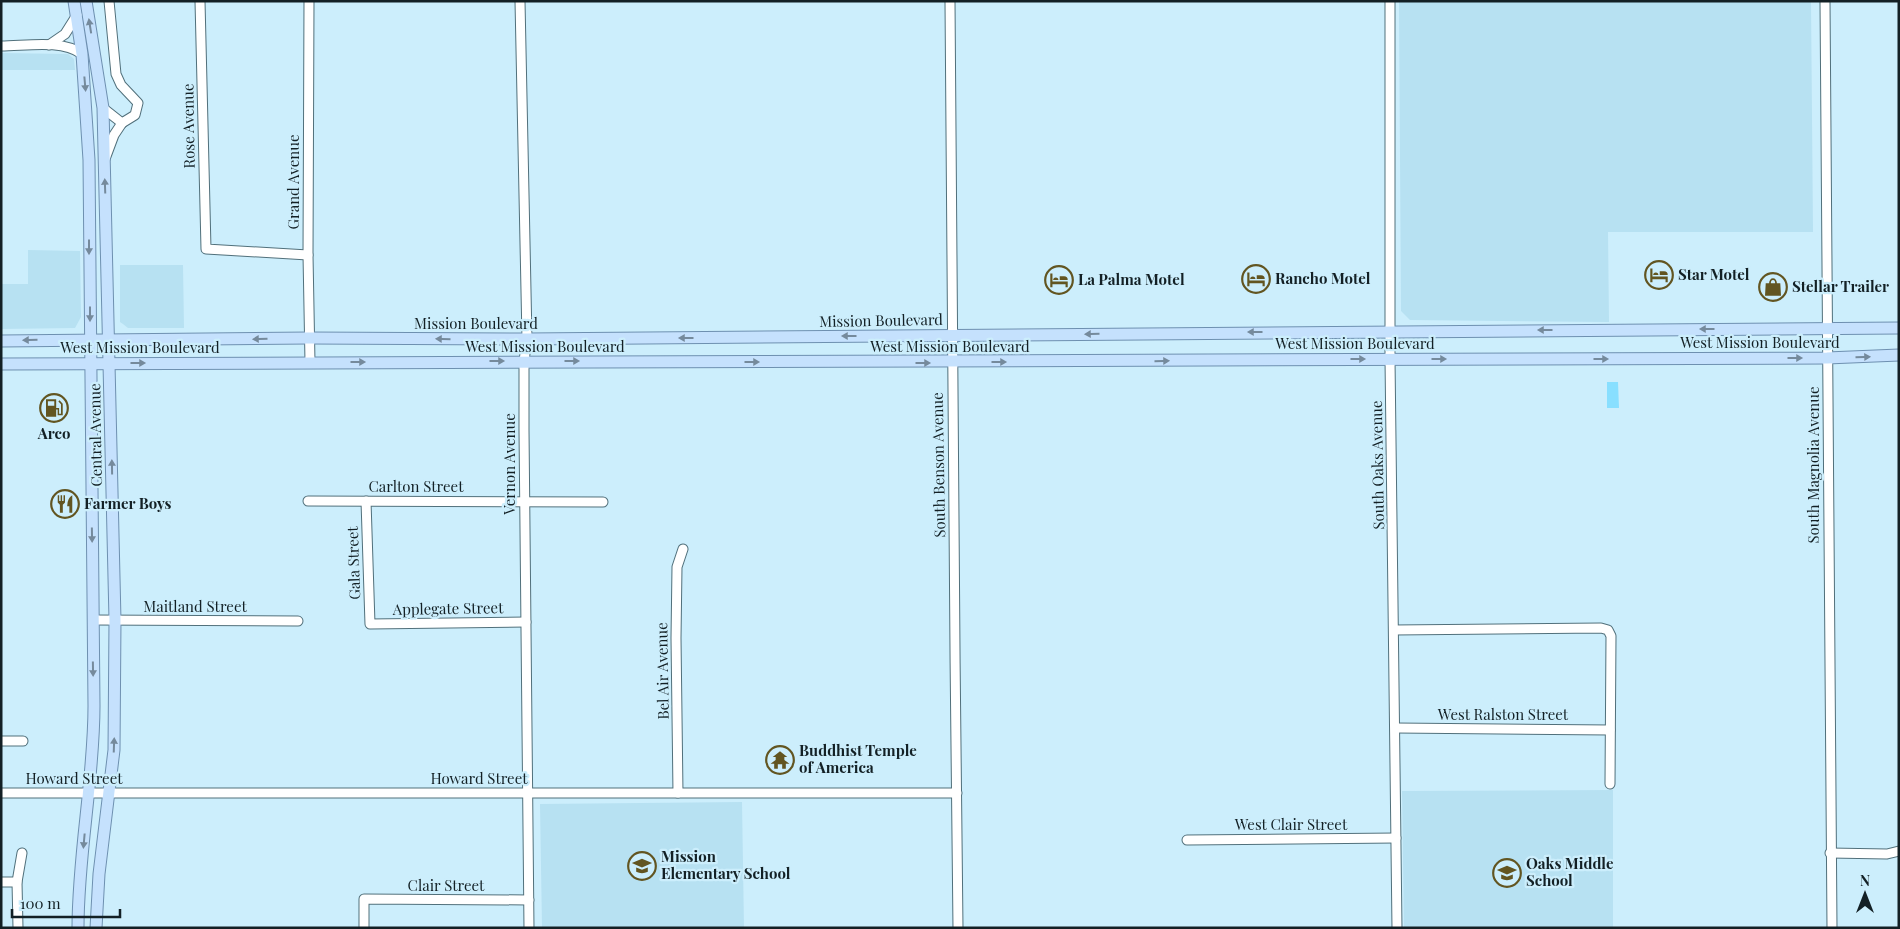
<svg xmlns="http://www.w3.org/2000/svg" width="1900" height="929" font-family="'Playfair Display',serif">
  <rect width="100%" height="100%" fill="#cceefc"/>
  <!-- built -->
  <g fill="#b7e1f2">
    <path d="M1399,1H1811L1813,232H1608L1609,322L1410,320L1401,311Z"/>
    <path d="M1,53L68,54L74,59L75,70H1Z"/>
    <path d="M28,250L80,251L81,317L75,328L1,329V284H28Z"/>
    <path d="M120,265H183L184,328H128L123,324L120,322Z"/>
    <path d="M1613,790V928H1404L1402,791Z"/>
    <path d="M742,802L744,928H542L540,804Z"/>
  </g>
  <!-- green -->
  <path fill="#88dfff" d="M1607,382H1618L1619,408H1607Z"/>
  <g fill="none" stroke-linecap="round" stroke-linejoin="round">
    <defs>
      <g id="minor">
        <path d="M109,1L116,74L121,85L138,103L135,115L122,123"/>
        <path d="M200,1L206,249L308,255"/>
        <path d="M309,1L308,255L310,362"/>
        <path d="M520,1L527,339L524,361V430L529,928"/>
        <path d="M950,1C950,310 955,619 958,928"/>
        <path d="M1390,1V359L1397,928"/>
        <path d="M1825,1L1832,928"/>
        <path d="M49,45L65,34L77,15"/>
        <path d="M1,46C26,46 61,39 82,54"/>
        <path d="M103,108L122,123"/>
        <path d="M105,159L114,135L122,123"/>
        <path d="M308,501L603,502"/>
        <path d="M366,501L370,624L526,622"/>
        <path d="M93,620L298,621"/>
        <path d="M1394,630L1601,628L1608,630L1611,636L1610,784"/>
        <path d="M1396,728L1610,730"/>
        <path d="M1,741H23"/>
        <path d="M1,793H957"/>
        <path d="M678,793L676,638L677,567L683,549"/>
        <path d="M1187,840L1396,838"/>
        <path d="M1830,853L1887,854L1899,851"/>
        <path d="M1,882H17"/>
        <path d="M18,928L17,882L22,853"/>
        <path d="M364,928V899L529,900"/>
      </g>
      <g id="major">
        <path d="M74,1L82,54L89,160L94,706C94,780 78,853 78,928"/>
        <path d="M86,1L103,108L115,620L114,750L99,874L96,928"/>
        <path d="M1,341L309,338L527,339L1899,328"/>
        <path d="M1,364L1827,358L1899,355"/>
      </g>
    </defs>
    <!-- minor casing -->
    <use href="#minor" stroke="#51707b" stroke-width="11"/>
    <!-- major casing -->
    <use href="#major" stroke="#6e90b0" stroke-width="13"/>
    <!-- minor -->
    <use href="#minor" stroke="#fff" stroke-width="9"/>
    <!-- major -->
    <use href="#major" stroke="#c5e1fd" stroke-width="11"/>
  </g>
  <!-- one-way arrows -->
  <defs><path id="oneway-solid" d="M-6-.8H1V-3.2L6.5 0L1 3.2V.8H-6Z" transform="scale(1.25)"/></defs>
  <g fill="#758a9c">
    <use href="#oneway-solid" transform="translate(90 26) rotate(-99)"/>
    <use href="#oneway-solid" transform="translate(85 84) rotate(85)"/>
    <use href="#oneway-solid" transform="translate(105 186) rotate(-92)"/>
    <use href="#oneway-solid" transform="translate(89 247) rotate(90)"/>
    <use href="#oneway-solid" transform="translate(90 314) rotate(90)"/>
    <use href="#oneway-solid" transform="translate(1707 329) rotate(180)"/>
    <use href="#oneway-solid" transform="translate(1545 330) rotate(180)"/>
    <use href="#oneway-solid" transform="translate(1255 332) rotate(180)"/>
    <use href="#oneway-solid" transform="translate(1092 334) rotate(179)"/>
    <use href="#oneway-solid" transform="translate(849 336) rotate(180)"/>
    <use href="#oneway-solid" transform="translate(686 338) rotate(180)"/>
    <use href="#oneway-solid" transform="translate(260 339) rotate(179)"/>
    <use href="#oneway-solid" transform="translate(443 339) rotate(-179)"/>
    <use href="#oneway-solid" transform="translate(30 340) rotate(179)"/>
    <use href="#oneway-solid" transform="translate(1863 357) rotate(-2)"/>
    <use href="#oneway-solid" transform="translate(1795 358)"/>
    <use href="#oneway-solid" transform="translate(1358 359)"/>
    <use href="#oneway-solid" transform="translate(1439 359)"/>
    <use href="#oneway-solid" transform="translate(1601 359)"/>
    <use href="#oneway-solid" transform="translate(497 361)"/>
    <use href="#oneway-solid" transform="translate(572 361)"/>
    <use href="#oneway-solid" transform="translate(1162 361) rotate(-1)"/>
    <use href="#oneway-solid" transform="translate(358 362)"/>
    <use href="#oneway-solid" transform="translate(752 362)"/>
    <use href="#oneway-solid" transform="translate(999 362)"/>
    <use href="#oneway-solid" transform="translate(138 363)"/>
    <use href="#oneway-solid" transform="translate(923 363)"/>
    <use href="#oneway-solid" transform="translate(112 467) rotate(-91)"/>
    <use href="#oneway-solid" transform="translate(92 535) rotate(89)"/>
    <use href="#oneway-solid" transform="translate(93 669) rotate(89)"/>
    <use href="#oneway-solid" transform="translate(114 745) rotate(-88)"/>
    <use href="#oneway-solid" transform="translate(84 841) rotate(95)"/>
  </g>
  <!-- icons -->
  <defs>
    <symbol id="hotel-ring" viewBox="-11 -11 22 22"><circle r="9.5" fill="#cceefc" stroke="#625521" stroke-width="1.5"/><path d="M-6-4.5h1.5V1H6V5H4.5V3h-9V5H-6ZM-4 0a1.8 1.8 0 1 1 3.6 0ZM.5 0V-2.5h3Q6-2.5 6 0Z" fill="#625521"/></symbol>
    <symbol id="shop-ring" viewBox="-11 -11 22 22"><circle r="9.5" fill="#cceefc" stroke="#625521" stroke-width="1.5"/><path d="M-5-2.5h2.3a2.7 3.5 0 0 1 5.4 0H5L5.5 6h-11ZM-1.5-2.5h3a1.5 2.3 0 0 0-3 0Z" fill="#625521"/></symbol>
    <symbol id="fuel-ring" viewBox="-11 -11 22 22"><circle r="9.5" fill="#cceefc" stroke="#625521" stroke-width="1.5"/><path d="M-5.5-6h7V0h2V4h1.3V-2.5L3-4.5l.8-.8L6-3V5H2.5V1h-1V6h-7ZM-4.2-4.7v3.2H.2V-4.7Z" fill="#625521"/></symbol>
    <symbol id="restaurant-ring" viewBox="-11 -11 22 22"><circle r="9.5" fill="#cceefc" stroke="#625521" stroke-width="1.5"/><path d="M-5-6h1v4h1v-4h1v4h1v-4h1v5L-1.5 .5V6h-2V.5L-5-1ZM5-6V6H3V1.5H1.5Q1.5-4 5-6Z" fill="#625521"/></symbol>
    <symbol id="temple-ring" viewBox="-11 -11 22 22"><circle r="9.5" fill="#cceefc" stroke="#625521" stroke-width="1.5"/><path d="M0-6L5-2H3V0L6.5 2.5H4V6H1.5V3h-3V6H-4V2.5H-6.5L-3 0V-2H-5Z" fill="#625521"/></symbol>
    <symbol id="school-ring" viewBox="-11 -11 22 22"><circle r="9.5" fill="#cceefc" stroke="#625521" stroke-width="1.5"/><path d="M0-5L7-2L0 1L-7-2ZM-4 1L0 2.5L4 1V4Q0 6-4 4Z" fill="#625521"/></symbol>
  </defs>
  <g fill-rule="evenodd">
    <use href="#hotel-ring" x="1643" y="259" width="32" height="32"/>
    <use href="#hotel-ring" x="1240" y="263" width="32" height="32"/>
    <use href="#hotel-ring" x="1043" y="264" width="32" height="32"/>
    <use href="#shop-ring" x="1757" y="271" width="32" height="32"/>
    <use href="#fuel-ring" x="38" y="392" width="32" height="32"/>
    <use href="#restaurant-ring" x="49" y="488" width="32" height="32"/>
    <use href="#temple-ring" x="764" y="744" width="32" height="32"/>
    <use href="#school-ring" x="626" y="850" width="32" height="32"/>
    <use href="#school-ring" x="1491" y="857" width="32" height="32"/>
  </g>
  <g text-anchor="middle" stroke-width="4.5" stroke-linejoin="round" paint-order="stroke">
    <!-- street labels -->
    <g font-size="15" fill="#132025" stroke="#cceefc">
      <text transform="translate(189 126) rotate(-91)" y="5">Rose Avenue</text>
      <text transform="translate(294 182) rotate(-90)" y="5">Grand Avenue</text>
      <text transform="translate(881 321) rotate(-1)" y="5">Mission Boulevard</text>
      <text x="476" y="329">Mission Boulevard</text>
      <text x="1760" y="348">West Mission Boulevard</text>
      <text x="1355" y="349">West Mission Boulevard</text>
      <text x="545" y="352">West Mission Boulevard</text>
      <text x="950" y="352">West Mission Boulevard</text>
      <text x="140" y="353">West Mission Boulevard</text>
      <text transform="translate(96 435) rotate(-91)" y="5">Central Avenue</text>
      <text transform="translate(510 464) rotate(-90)" y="5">Vernon Avenue</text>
      <text transform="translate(939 465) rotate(-91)" y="5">South Benson Avenue</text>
      <text transform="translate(1378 465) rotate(-91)" y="5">South Oaks Avenue</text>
      <text transform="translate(1814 465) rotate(-90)" y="5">South Magnolia Avenue</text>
      <text x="416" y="492">Carlton Street</text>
      <text transform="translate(354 563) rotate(-92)" y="5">Gala Street</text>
      <text x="195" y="612">Maitland Street</text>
      <text transform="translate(448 609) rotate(-1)" y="5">Applegate Street</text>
      <text transform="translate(663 671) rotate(-91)" y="5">Bel Air Avenue</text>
      <text x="1503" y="720">West Ralston Street</text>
      <text x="74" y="784">Howard Street</text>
      <text x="479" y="784">Howard Street</text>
      <text x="1291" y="830">West Clair Street</text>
      <text x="446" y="891">Clair Street</text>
    </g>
    <!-- poi labels -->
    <g font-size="15" font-weight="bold" fill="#132025" stroke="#cceefc" text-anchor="start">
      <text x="1678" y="280">Star Motel</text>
      <text x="1275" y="284">Rancho Motel</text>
      <text x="1078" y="285">La Palma Motel</text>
      <text x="1792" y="292">Stellar Trailer</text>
      <text x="54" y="439" text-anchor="middle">Arco</text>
      <text x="84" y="509">Farmer Boys</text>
      <text x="799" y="756">Buddhist Temple<tspan x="799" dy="17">of America</tspan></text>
      <text x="661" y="862">Mission<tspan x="661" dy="17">Elementary School</tspan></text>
      <text x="1526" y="869">Oaks Middle<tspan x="1526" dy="17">School</tspan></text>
    </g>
  </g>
  <!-- border -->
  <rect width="1900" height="929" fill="none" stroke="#132025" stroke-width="5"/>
  <!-- north arrow -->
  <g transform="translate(1865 894)" stroke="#cceefc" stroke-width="4" paint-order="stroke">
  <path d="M0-4L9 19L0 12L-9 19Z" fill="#132025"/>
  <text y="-8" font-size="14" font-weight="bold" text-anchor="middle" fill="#132025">N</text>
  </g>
  <!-- scale -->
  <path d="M12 909v8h108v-8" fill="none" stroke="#132025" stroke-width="2.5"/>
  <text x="20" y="909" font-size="15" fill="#132025" stroke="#cceefc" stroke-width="4" paint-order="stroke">100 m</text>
</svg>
